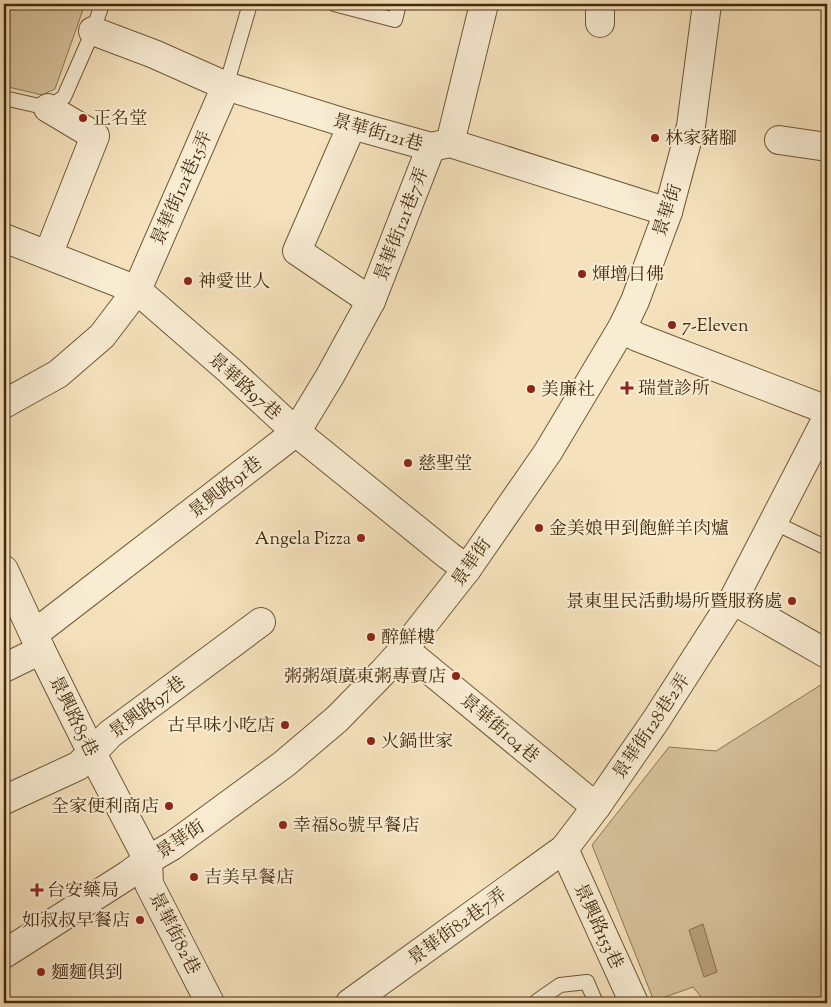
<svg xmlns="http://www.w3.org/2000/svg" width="831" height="1007" font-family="'Sorts Mill Goudy','Noto Serif TC',serif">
  <rect width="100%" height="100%" fill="#f5e2bc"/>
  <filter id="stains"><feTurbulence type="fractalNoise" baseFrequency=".004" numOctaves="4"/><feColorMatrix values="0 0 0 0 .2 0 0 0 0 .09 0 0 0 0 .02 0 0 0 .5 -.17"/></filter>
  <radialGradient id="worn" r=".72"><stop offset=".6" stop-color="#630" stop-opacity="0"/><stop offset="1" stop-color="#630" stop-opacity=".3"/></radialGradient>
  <!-- green -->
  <g fill="#d7c39e" stroke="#8e7654">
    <path d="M4,4H85L55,89L42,95L4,86Z"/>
    <path d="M827,681V1003H706L693,987L654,1001L592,845L669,747L716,751Z"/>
  </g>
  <!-- water -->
  <path fill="#b9a37f" stroke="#8a7350" d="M703,924L717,972L704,977L689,930Z"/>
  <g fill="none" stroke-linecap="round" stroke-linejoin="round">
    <defs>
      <g id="service">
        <path d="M334,4L395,20L399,4"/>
        <path d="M226,86L250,4"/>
        <path d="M4,98L48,108L64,97L93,31L102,4"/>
        <path d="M773,522L827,548"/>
        <path d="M537,1001L560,985L587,982L596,1003"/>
      </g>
      <g id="minor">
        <path d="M600,23V4"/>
        <path d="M93,31L154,54L226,86L352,125L431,147L450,143L668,212"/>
        <path d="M48,108L95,136L48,255"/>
        <path d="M352,125L297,251L371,301"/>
        <path d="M779,140L827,147"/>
        <path d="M450,143L484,4"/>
        <path d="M4,238L137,290L229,370L296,432L449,556L467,569"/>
        <path d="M622,328L637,337L827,410"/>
        <path d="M4,404L58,374L102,336L137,290L226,86"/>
        <path d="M4,570L41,650L92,753L148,860L149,884L210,1003"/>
        <path d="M733,600L827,654"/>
        <path d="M34,634L296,432L330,376L371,301L431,147"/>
        <path d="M404,649L596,807"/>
        <path d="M4,668L41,650"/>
        <path d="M4,800L78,766L92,753L110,734L261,622"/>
        <path d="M564,849L634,1003"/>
        <path d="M4,954L128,875L148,860L172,846L284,764L337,719L383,672L404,649L467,569L548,452L622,328L635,301L668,212L691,126L707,4"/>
        <path d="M350,1003L564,849L596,807L656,720L733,600L827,418"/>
      </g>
    </defs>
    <!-- service casing -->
    <use href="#service" stroke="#705836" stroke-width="16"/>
    <!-- minor casing -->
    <use href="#minor" stroke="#705836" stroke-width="30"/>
    <!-- service -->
    <use href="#service" stroke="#f8ecd3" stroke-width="14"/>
    <!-- minor -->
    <use href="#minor" stroke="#f8ecd3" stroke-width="28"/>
  </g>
  <!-- markers -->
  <g fill="#8f2418" stroke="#f8ecd3" stroke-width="2">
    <circle cx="83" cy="118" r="5"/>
    <circle cx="655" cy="138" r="5"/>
    <circle cx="582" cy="274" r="5"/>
    <circle cx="188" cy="281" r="5"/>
    <circle cx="672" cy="325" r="5"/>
    <path d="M624.5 380.5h5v5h5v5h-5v5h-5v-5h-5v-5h5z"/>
    <circle cx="531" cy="389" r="5"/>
    <circle cx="408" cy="463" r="5"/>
    <circle cx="539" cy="528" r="5"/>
    <circle cx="361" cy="538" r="5"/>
    <circle cx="792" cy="601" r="5"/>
    <circle cx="371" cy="637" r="5"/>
    <circle cx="456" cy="676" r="5"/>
    <circle cx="285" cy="725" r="5"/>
    <circle cx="371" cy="741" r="5"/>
    <circle cx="169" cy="806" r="5"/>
    <circle cx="283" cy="825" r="5"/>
    <circle cx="194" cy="877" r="5"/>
    <path d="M34.5 882.5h5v5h5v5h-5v5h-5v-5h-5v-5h5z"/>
    <circle cx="140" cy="920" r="5"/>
    <circle cx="41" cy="972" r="5"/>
  </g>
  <g text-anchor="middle" stroke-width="4" stroke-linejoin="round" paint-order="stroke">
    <!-- poi labels -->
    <g font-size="18" fill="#442a0a" stroke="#f8ecd3" text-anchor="start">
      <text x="93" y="124">正名堂</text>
      <text x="665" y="144">林家豬腳</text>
      <text x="592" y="280">煇增日佛</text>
      <text x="198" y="287">神愛世人</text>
      <text x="682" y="331">7-Eleven</text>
      <text x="638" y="394">瑞萱診所</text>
      <text x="541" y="395">美廉社</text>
      <text x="418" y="469">慈聖堂</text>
      <text x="549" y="534">金美娘甲到飽鮮羊肉爐</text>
      <text x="351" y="544" text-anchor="end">Angela Pizza</text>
      <text x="782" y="607" text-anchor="end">景東里民活動場所暨服務處</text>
      <text x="381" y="643">醉鮮樓</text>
      <text x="446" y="682" text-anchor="end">粥粥頌廣東粥專賣店</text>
      <text x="275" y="731" text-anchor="end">古早味小吃店</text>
      <text x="381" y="747">火鍋世家</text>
      <text x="159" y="812" text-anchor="end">全家便利商店</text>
      <text x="293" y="831">幸福80號早餐店</text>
      <text x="204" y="883">吉美早餐店</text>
      <text x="47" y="896">台安藥局</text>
      <text x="130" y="926" text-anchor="end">如叔叔早餐店</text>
      <text x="51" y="978">麵麵俱到</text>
    </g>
    <!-- street labels -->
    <g font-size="18" fill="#442a0a" stroke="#f8ecd3">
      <text transform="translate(378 132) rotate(16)" y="6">景華街121巷</text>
      <text transform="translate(181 188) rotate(-66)" y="6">景華街121巷15弄</text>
      <text transform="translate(667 210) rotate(-72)" y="6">景華街</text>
      <text transform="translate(401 224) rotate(-69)" y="6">景華街121巷7弄</text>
      <text transform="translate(245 386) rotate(42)" y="6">景華路97巷</text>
      <text transform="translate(225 487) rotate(-38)" y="6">景興路91巷</text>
      <text transform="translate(471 562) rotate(-55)" y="6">景華街</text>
      <text transform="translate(147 707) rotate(-37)" y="6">景興路97巷</text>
      <text transform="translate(74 716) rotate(64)" y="6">景興路85巷</text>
      <text transform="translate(651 726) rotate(-56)" y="6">景華街128巷2弄</text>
      <text transform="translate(500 728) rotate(40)" y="6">景華街104巷</text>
      <text transform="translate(180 839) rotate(-34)" y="6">景華街</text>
      <text transform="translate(457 926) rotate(-36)" y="6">景華街82巷7弄</text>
      <text transform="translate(599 926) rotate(65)" y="6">景興路153巷</text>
      <text transform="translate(175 933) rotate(63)" y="6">景華街82巷</text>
    </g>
  </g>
  <!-- margin -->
  <rect width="831" height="1007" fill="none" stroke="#f5e2bc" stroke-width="20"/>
  <rect x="5" y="5" width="821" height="997" fill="none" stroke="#442a0a" stroke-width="2.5"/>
  <rect x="10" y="10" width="811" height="987" fill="none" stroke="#442a0a"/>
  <rect width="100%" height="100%" filter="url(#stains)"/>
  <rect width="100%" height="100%" fill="url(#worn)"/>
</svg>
